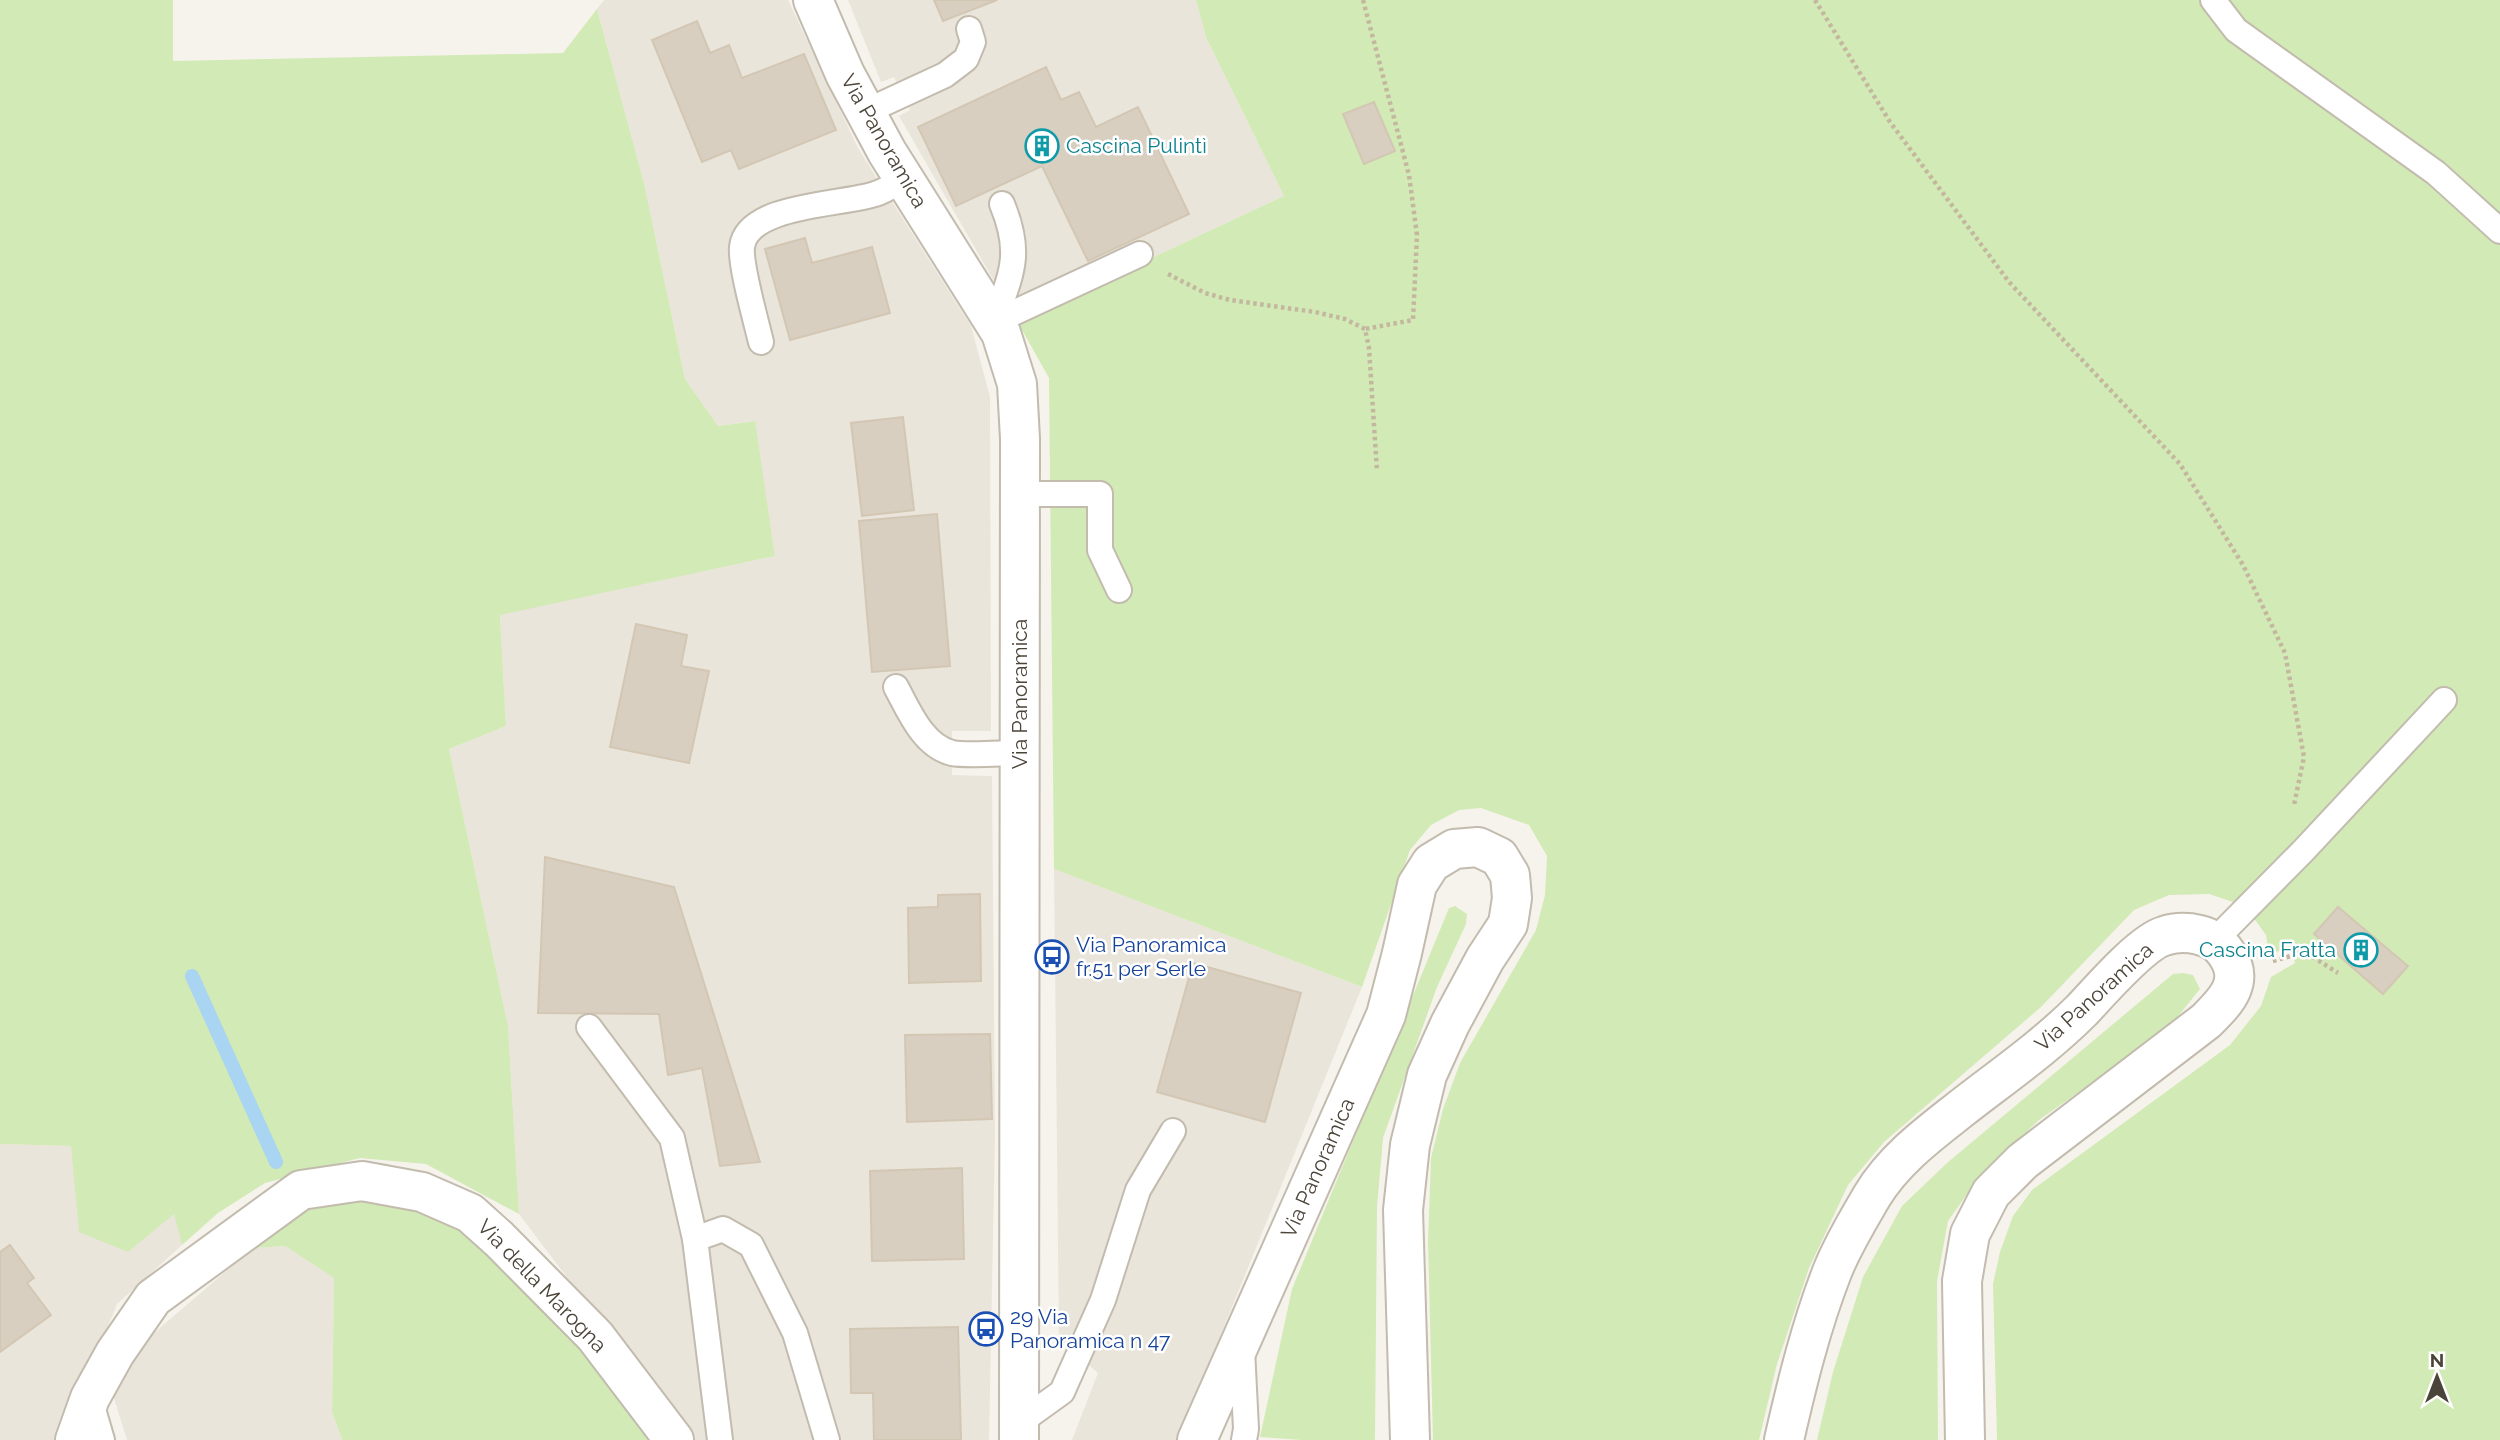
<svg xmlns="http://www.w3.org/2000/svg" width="2500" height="1440" font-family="Raleway,sans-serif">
  <rect width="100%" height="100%" fill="#f6f3ec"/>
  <!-- residential -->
  <g fill="#eae5da">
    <path d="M604,0H788L858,148L878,180L870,183L882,205L891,200L971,326L990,397L991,731H952V775L992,776L995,1134L989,1440H690L519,1214L508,1026L449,749L506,726L500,614L775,556L754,421L718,426L685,379L644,183L597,9Z"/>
    <path d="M848,0H1196L1206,37L1284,196L1017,321L899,116L910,110L894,77L881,82Z"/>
    <path d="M1054,869L1362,987L1178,1440H1072L1098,1373L1059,1339Z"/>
    <path d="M0,1144L71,1146L175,1213L182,1245L117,1304L62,1440H0Z"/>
    <path d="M285,1246L334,1278L332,1412L342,1440H127L112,1392L154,1333L253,1248Z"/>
  </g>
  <!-- green -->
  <g fill="#d2eab5">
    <path d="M0,0H173V61L563,53L597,9L644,183L685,379L718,426L755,421L775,556L500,615L506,726L449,749L508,1026L519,1214L426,1164L360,1158L265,1183L218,1213L182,1245L174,1214L128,1252L79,1232L71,1146L0,1144Z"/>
    <path d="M1196,0H2500V1440H1997L1993,1284L2000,1252L2013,1216L2032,1190L2230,1045L2261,1006L2271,977L2295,963L2290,948L2269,954L2266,935L2245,906L2209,894L2169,895L2134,910L2041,1007L1884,1142L1848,1185L1809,1268L1777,1364L1759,1440H1433L1428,1241L1431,1158L1443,1109L1460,1063L1536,930L1545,895L1547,856L1529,825L1481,808L1459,810L1431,825L1410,850L1362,987L1054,869L1049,378L1017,321L1284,196L1206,37Z"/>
    <path d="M1455,906L1467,914L1466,924L1437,987L1383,1138L1377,1207L1375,1440H1302L1260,1437L1292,1289L1449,908Z"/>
    <path d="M2183,973L2193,975L2200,989L2167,1030L2039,1120L1980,1176L1948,1221L1937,1281L1938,1440H1817L1833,1372L1863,1277L1902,1206L1947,1163L2173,974Z"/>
    <path d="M345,1197L377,1200L448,1219L514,1281L613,1383L650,1440H342L332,1412L334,1278L285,1246L253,1248L315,1206Z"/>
  </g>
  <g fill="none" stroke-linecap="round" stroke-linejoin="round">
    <!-- stream -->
    <path stroke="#a9d4f2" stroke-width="14" d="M192,976L276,1162"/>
  </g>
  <!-- building -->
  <g fill="#d8cfc1" stroke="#d3c7b4" stroke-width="2">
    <path d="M934,0H997L943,21Z"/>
    <path d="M697,21L710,53L729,45L742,78L804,54L836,130L739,169L731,150L702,162L652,40Z"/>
    <path d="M1046,67L1061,100L1079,92L1096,127L1138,107L1189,214L1088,261L1042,166L956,206L918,127Z"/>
    <path d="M1374,102L1395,151L1364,164L1343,114Z"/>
    <path d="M805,238L812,263L872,247L890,313L790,340L765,249Z"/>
    <path d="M903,417L914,510L862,516L851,423Z"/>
    <path d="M937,514L950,666L872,672L859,521Z"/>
    <path d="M636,624L687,635L681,666L709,671L689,763L610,747Z"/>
    <path d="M545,857L674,887L760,1162L720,1166L702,1068L668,1075L659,1014L538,1013Z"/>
    <path d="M980,894L981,981L909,983L908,908L938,907V895Z"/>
    <path d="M2338,907L2408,966L2383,994L2314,934Z"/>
    <path d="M1193,963L1301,993L1265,1122L1157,1092Z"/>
    <path d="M990,1034L992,1119L907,1122L905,1035Z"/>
    <path d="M962,1168L964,1259L872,1261L870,1171Z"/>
    <path d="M10,1245L34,1278L27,1283L51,1315L0,1352V1252Z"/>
    <path d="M958,1327L961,1440H874L873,1393H851L850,1329Z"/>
  </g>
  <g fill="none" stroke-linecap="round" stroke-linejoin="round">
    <defs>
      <g id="service">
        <path d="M2213,0L2236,30L2436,173L2500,231"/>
        <path d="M865,112L945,75L966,59L973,42L969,29"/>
        <path d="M994,322L1140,254"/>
        <path d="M994,322C1011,274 1023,255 1002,204"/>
        <path d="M761,342C756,321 740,265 742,247C747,204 843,205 875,194C885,191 895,184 904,179"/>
        <path d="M1020,494H1100V550L1119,590"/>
        <path d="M896,687C909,711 923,746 952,753C966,756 1003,753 1019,753"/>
        <path d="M2215,940L2304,850L2444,700"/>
        <path d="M589,1027L672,1138L695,1239"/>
        <path d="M1242,1349L1246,1429L1244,1440"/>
        <path d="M90,1399L102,1440"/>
        <path d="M1019,1423L1062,1392L1103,1300L1138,1190L1173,1131"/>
        <path d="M720,1440L695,1239L723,1229L751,1245L795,1333L827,1440"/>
      </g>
      <path id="minor" d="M75,1440L90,1398L115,1353L153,1298L301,1190L362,1181L422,1192L470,1213L499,1239L595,1336L674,1440"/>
      <g id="tertiary">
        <path d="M813,0L845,74L887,152L1001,333L1017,384L1020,439L1019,1440"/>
        <path d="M1197,1440L1386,1015L1402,953L1417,885L1431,863L1454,849L1478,847L1499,857L1510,875L1512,898L1508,924L1485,959L1450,1024L1427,1075L1410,1145L1403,1210L1410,1440"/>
        <path d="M1784,1440C1797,1383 1811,1326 1832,1272C1842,1246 1858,1220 1872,1196C1893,1161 1926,1136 1958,1111C2000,1078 2044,1048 2082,1010C2100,991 2141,943 2164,936C2185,929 2214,934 2226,953C2246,982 2226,1001 2206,1021L2023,1161L1991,1193L1970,1234L1962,1281L1965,1440"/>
      </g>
    </defs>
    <!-- service casing -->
    <use href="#service" stroke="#c2bbae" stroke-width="28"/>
    <!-- minor casing -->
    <use href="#minor" stroke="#c2bbae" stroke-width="42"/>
    <!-- tertiary casing -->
    <use href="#tertiary" stroke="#c2bbae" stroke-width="42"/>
    <!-- path -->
    <g stroke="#c4b79f" stroke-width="4.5" stroke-dasharray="3.5 3.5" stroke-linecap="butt">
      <path d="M1363,0L1409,175L1417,235L1413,320L1365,329"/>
      <path d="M1815,0L1890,122L2009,282L2180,464L2243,565L2285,653L2304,757L2294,805"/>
      <path d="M1168,274L1205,293L1230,300L1315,312L1345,319L1365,329L1369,348L1377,471"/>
      <path d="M2273,961L2305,952L2338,973"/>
    </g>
    <!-- service -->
    <use href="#service" stroke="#fff" stroke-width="24"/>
    <!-- minor -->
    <use href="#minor" stroke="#fff" stroke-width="38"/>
    <!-- tertiary -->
    <use href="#tertiary" stroke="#fff" stroke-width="38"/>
  </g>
  <!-- icons -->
  <defs>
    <symbol id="building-ring" viewBox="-11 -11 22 22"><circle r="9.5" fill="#fff" stroke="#0f9aa8" stroke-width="1.5"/><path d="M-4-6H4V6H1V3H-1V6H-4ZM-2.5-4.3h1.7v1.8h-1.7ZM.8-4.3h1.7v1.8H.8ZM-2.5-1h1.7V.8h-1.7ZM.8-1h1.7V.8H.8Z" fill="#0f9aa8"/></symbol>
    <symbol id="bus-ring" viewBox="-11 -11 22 22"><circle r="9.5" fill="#fff" stroke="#1a4fb4" stroke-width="1.5"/><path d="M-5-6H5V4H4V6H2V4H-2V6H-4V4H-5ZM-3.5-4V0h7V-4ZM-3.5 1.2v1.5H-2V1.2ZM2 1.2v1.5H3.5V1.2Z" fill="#1a4fb4"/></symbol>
  </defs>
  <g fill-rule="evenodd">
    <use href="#building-ring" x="1023" y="127" width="38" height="38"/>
    <use href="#building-ring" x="2342" y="931" width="38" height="38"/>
    <use href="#bus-ring" x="1033" y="938" width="38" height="38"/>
    <use href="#bus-ring" x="967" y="1310" width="38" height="38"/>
  </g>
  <g text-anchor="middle" stroke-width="5" stroke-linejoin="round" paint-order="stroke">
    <!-- street labels -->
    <g font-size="21" fill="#4b4439" stroke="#fff">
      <text transform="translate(884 141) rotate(60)" y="7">Via Panoramica</text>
      <text transform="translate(1020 694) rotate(-90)" y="7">Via Panoramica</text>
      <text transform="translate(2094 997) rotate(-42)" y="7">Via Panoramica</text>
      <text transform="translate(1318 1168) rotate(-66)" y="7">Via Panoramica</text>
      <text transform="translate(542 1286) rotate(46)" y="7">Via della Marogna</text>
    </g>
    <!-- culture labels -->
    <g font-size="21" fill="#0d838f" stroke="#fff" text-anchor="start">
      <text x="1066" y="153">Cascina Pulintì</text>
      <text x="2336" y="957" text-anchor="end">Cascina Fratta</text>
    </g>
    <!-- transit labels -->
    <g font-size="21" fill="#164399" stroke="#fff" text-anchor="start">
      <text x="1076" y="952">Via Panoramica<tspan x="1076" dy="24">fr.51 per Serle</tspan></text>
      <text x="1010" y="1324">29 Via<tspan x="1010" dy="24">Panoramica n 47</tspan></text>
    </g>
  </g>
  <!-- north arrow -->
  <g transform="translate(2437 1377)" stroke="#ffffff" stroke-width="5" paint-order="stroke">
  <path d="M0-5L12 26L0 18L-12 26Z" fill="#4b4439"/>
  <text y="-10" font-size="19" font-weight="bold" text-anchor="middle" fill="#4b4439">N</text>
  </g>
</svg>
